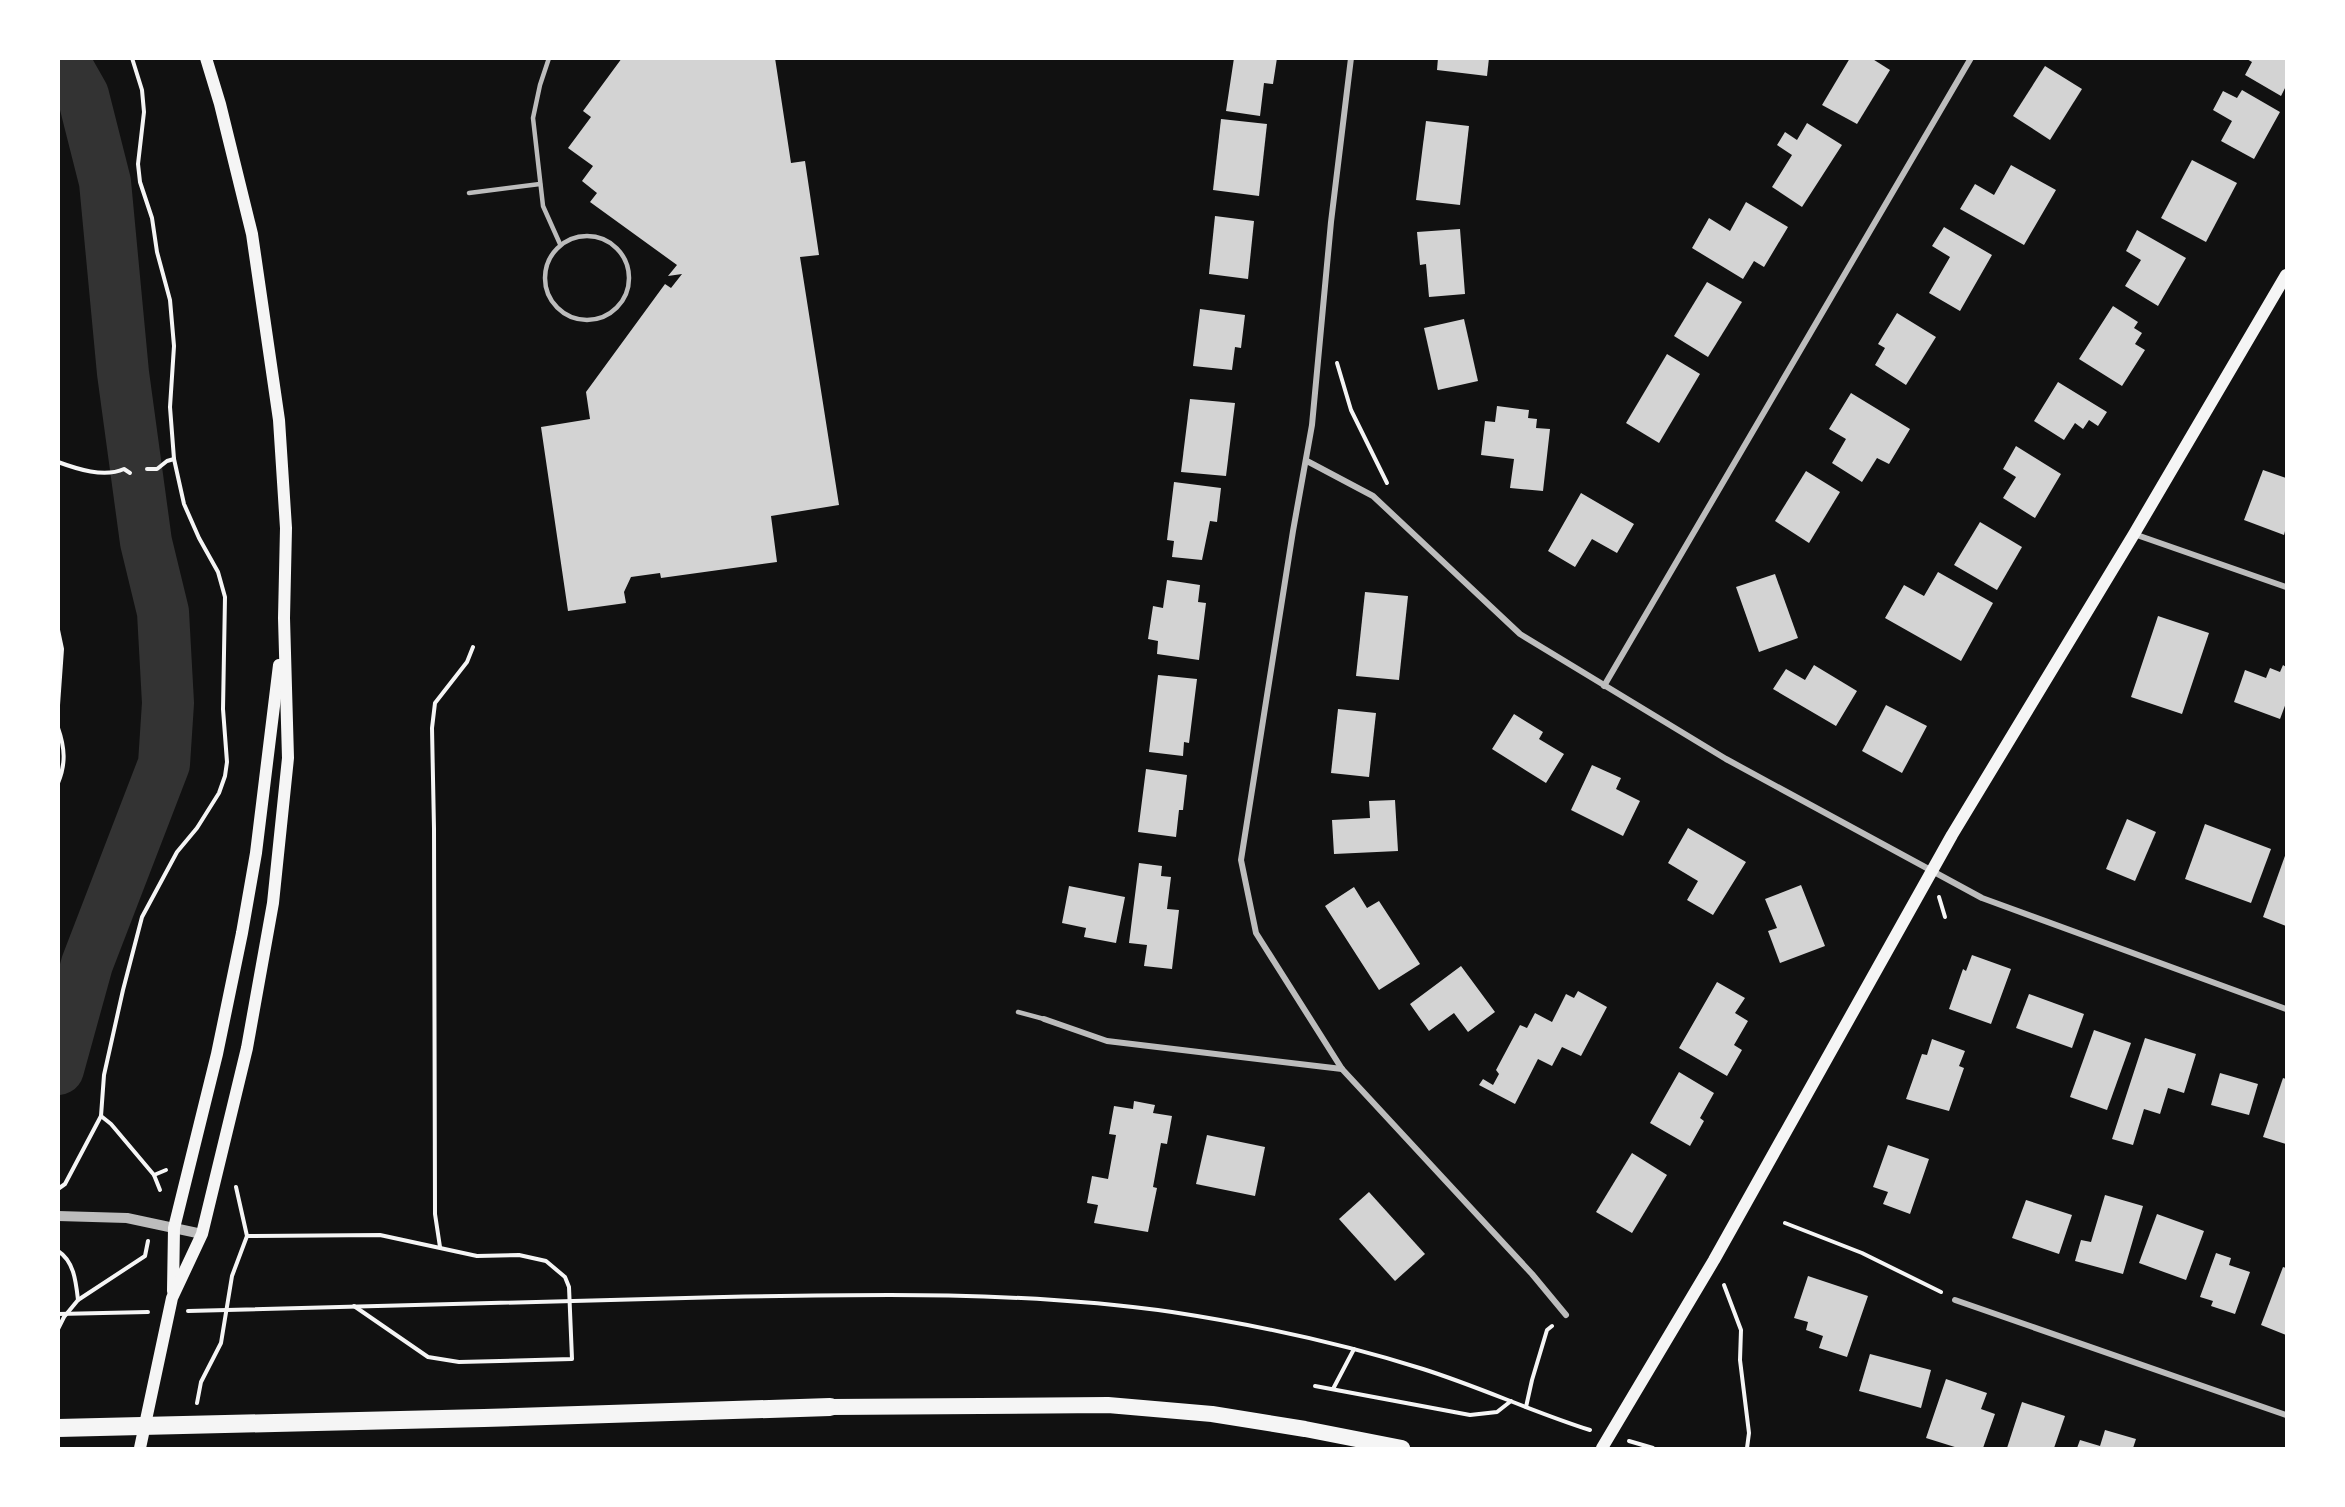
<svg xmlns="http://www.w3.org/2000/svg" width="2345" height="1507" font-family="'Varela Round',sans-serif">
  <rect width="100%" height="100%" fill="#111"/>
  <g fill="none" stroke-linecap="round" stroke-linejoin="round">
    <!-- river -->
    <path stroke="#333" stroke-width="52" d="M58,1069L87,964L164,764L168,703L163,612L146,542L123,373L105,182L83,95L62,58"/>
  </g>
  <!-- building -->
  <g fill="#d3d3d3">
    <path d="M622,58H775L791,163L805,161L819,255L800,257L839,505L771,516L777,562L661,578L660,573L631,577L624,592L626,603L568,611L541,427L590,419L586,392L665,284L671,288L682,274L668,276L677,265L590,202L597,193L582,181L593,166L568,148L591,117L583,111Z"/>
    <path d="M1234,58H1277L1273,84L1264,83L1260,116L1226,111Z"/>
    <path d="M1438,58H1489L1487,76L1437,70Z"/>
    <path d="M1850,58H1871L1890,70L1857,124L1822,105Z"/>
    <path d="M2245,58H2286V86L2281,96L2245,75L2252,62Z"/>
    <path d="M2045,66L2082,89L2050,140L2013,116Z"/>
    <path d="M2242,90L2280,112L2254,159L2221,141L2232,121L2213,110L2223,91L2237,98Z"/>
    <path d="M1221,119L1267,124L1259,196L1213,190Z"/>
    <path d="M1426,121L1469,126L1460,205L1416,200Z"/>
    <path d="M1807,123L1842,145L1802,207L1772,187L1792,155L1777,145L1785,132L1797,140Z"/>
    <path d="M2192,160L2237,183L2206,242L2161,218Z"/>
    <path d="M2011,165L2056,190L2024,245L1960,209L1975,184L1994,195Z"/>
    <path d="M1746,202L1788,227L1764,267L1754,261L1743,279L1692,248L1709,218L1730,231Z"/>
    <path d="M1215,216L1254,221L1248,279L1209,274Z"/>
    <path d="M1944,227L1992,255L1960,311L1929,293L1950,257L1932,246Z"/>
    <path d="M1460,229L1465,294L1429,297L1426,264L1420,265L1417,232Z"/>
    <path d="M2137,230L2186,258L2158,306L2125,286L2141,260L2126,251Z"/>
    <path d="M1707,282L1742,302L1708,357L1674,336Z"/>
    <path d="M2113,306L2138,322L2134,328L2142,333L2135,344L2145,350L2122,386L2079,359Z"/>
    <path d="M1200,309L1245,315L1241,348L1235,347L1232,370L1193,366Z"/>
    <path d="M1897,313L1936,337L1906,385L1875,365L1885,348L1878,344Z"/>
    <path d="M1464,319L1478,381L1438,390L1424,328Z"/>
    <path d="M1667,354L1700,374L1659,443L1626,423Z"/>
    <path d="M2058,382L2107,412L2098,426L2089,420L2083,429L2075,423L2064,440L2034,421Z"/>
    <path d="M1851,393L1910,429L1889,464L1877,458L1862,482L1832,463L1846,439L1829,429Z"/>
    <path d="M1190,399L1235,403L1226,476L1181,472Z"/>
    <path d="M1497,406L1529,410L1528,418L1537,419L1536,428L1550,429L1543,491L1510,488L1514,459L1481,455L1485,421L1495,422Z"/>
    <path d="M2016,446L2061,474L2035,518L2003,498L2016,477L2003,469Z"/>
    <path d="M2263,470L2286,478V527L2284,535L2244,520Z"/>
    <path d="M1806,471L1840,492L1809,543L1775,521Z"/>
    <path d="M1174,482L1221,488L1217,522L1210,521L1202,560L1172,557L1174,541L1167,540Z"/>
    <path d="M1581,493L1634,524L1617,553L1592,539L1575,567L1548,551Z"/>
    <path d="M1980,522L2022,547L1997,590L1954,565Z"/>
    <path d="M1938,572L1993,603L1961,661L1885,618L1904,585L1924,596Z"/>
    <path d="M1775,574L1798,638L1759,652L1736,587Z"/>
    <path d="M1167,580L1200,585L1198,602L1206,603L1199,660L1157,654L1158,641L1148,639L1153,606L1163,608Z"/>
    <path d="M1365,592L1408,596L1399,680L1356,676Z"/>
    <path d="M2158,616L2209,633L2182,714L2131,697Z"/>
    <path d="M1814,665L1857,691L1836,726L1773,689L1786,669L1805,680Z"/>
    <path d="M2283,665L2286,667V703L2280,719L2234,702L2245,670L2266,678L2270,668L2280,672Z"/>
    <path d="M1158,675L1197,679L1189,743L1184,742L1183,756L1149,752Z"/>
    <path d="M1886,705L1927,726L1902,773L1862,751Z"/>
    <path d="M1338,709L1376,713L1369,777L1331,773Z"/>
    <path d="M1514,714L1543,732L1539,739L1564,754L1546,783L1492,749Z"/>
    <path d="M1592,765L1621,778L1616,789L1640,801L1623,836L1571,810Z"/>
    <path d="M1146,769L1187,775L1183,810H1179L1176,837L1138,832Z"/>
    <path d="M1395,800L1398,851L1334,854L1332,820L1370,818L1369,801Z"/>
    <path d="M2127,819L2156,832L2135,881L2106,869Z"/>
    <path d="M2205,824L2271,849L2251,903L2185,879Z"/>
    <path d="M1688,828L1746,862L1713,915L1687,900L1698,881L1668,863Z"/>
    <path d="M2286,853V926L2263,917Z"/>
    <path d="M1139,863L1162,866L1161,876L1171,877L1167,909L1179,910L1172,969L1144,966L1147,945L1129,943Z"/>
    <path d="M1801,885L1825,946L1780,963L1768,931L1777,928L1765,899Z"/>
    <path d="M1069,886L1125,897L1116,943L1084,937L1086,928L1062,923Z"/>
    <path d="M1354,887L1367,908L1379,901L1420,964L1379,990L1325,906Z"/>
    <path d="M1972,955L2011,969L1991,1024L1949,1009L1963,969L1966,971Z"/>
    <path d="M1461,966L1495,1012L1468,1032L1454,1013L1429,1031L1410,1004Z"/>
    <path d="M1717,982L1745,998L1735,1013L1748,1021L1734,1045L1742,1050L1727,1076L1679,1048Z"/>
    <path d="M1578,991L1607,1007L1581,1056L1562,1047L1552,1066L1538,1059L1515,1104L1479,1085L1483,1079L1493,1085L1499,1074L1496,1070L1520,1025L1527,1028L1535,1013L1552,1022L1566,994L1574,998Z"/>
    <path d="M2029,994L2084,1014L2072,1048L2016,1028Z"/>
    <path d="M2094,1030L2131,1043L2107,1110L2070,1097Z"/>
    <path d="M2145,1038L2196,1054L2184,1093L2168,1088L2160,1114L2144,1109L2133,1145L2112,1139Z"/>
    <path d="M1932,1039L1965,1051L1959,1066L1964,1068L1949,1111L1906,1099L1922,1054L1927,1055Z"/>
    <path d="M1679,1072L1714,1093L1700,1118L1704,1121L1690,1146L1650,1123Z"/>
    <path d="M2220,1073L2258,1084L2249,1115L2211,1105Z"/>
    <path d="M2283,1078L2286,1079V1144L2263,1137Z"/>
    <path d="M1134,1101L1155,1105L1153,1113L1172,1116L1167,1144L1161,1143L1153,1187L1157,1188L1148,1232L1094,1223L1098,1205L1087,1203L1092,1176L1108,1179L1116,1135L1109,1134L1114,1106L1133,1109Z"/>
    <path d="M1207,1135L1265,1147L1255,1196L1196,1184Z"/>
    <path d="M1888,1145L1929,1159L1910,1214L1883,1204L1888,1192L1873,1187Z"/>
    <path d="M1632,1153L1667,1175L1632,1233L1596,1212Z"/>
    <path d="M1369,1192L1425,1254L1395,1281L1339,1219Z"/>
    <path d="M2105,1195L2143,1206L2123,1274L2075,1261L2081,1240L2091,1242Z"/>
    <path d="M2026,1200L2072,1215L2059,1254L2012,1238Z"/>
    <path d="M2157,1214L2204,1231L2186,1280L2139,1263Z"/>
    <path d="M2216,1253L2231,1258L2229,1265L2250,1272L2235,1314L2211,1306L2213,1301L2200,1297Z"/>
    <path d="M2283,1267L2286,1268V1335L2261,1325Z"/>
    <path d="M1808,1276L1868,1296L1847,1357L1819,1348L1823,1336L1806,1330L1808,1322L1794,1318Z"/>
    <path d="M1870,1354L1931,1370L1921,1408L1859,1391Z"/>
    <path d="M1946,1379L1987,1393L1981,1409L1995,1414L1983,1448H1958L1926,1438Z"/>
    <path d="M2022,1402L2065,1416L2054,1448H2007Z"/>
    <path d="M2105,1430L2136,1439L2133,1448H2077L2080,1440L2100,1446Z"/>
  </g>
  <g fill="none" stroke-linecap="round" stroke-linejoin="round">
    <!-- path -->
    <g stroke="#f5f5f5" stroke-width="4">
      <path d="M1337,363L1351,410L1387,483"/>
      <path d="M58,462C77,469 104,478 124,469L130,473"/>
      <path d="M147,469H157L167,461L174,459"/>
      <path d="M58,593V602"/>
      <path d="M58,630L62,649L58,705"/>
      <path d="M58,728C65,748 66,764 58,783"/>
      <path d="M1939,897L1945,917"/>
      <path d="M101,1116L111,1124L154,1175L166,1170"/>
      <path d="M154,1175L160,1190"/>
      <path d="M236,1187L247,1236L380,1235L477,1256L519,1255L546,1261L565,1277L569,1287L572,1359L459,1362L428,1357L354,1306"/>
      <path d="M58,1189L65,1184L101,1116L104,1075L123,990L142,917L177,852L197,828L219,793L225,776L227,762L223,709L225,597L218,572L199,538L184,504L174,459L170,407L174,346L170,300L157,252L152,218L140,182L138,164L144,112L142,90L132,58"/>
      <path d="M1785,1223L1862,1253L1941,1292"/>
      <path d="M440,1247L435,1214L434,829L432,728L435,703L467,662L473,647"/>
      <path d="M58,1251C74,1261 76,1282 78,1300L64,1317L58,1329"/>
      <path d="M1724,1285L1741,1330L1740,1360L1749,1433L1747,1448"/>
      <path d="M78,1300L145,1256L148,1241"/>
      <path d="M188,1311C367,1307 545,1300 723,1297C874,1294 1023,1291 1172,1312C1257,1325 1341,1343 1423,1369C1480,1387 1533,1412 1590,1430"/>
      <path d="M58,1314L148,1312"/>
      <path d="M1315,1386L1470,1415L1497,1412L1511,1401"/>
      <path d="M1333,1389L1354,1349"/>
      <path d="M197,1403L201,1382L221,1343L232,1276L247,1236"/>
      <path d="M1526,1407L1532,1380L1547,1330L1552,1326"/>
      <path d="M1629,1441L1653,1448"/>
    </g>
    <!-- service -->
    <g stroke="#bcbcbc" stroke-width="4.5">
      <path d="M549,58L540,85L533,118L543,206L560,244"/>
      <path d="M469,193L540,184"/>
      <circle cx="587" cy="278" r="42"/>
      <path d="M1018,1012L1044,1019"/>
    </g>
    <!-- minor -->
    <g stroke="#bcbcbc" stroke-width="6">
      <path d="M1351,58L1331,222L1312,425L1293,531L1241,860L1256,933L1342,1069L1532,1274L1566,1315"/>
      <path d="M1307,461L1373,496L1520,634L1726,759L1982,898L2286,1009"/>
      <path d="M2134,534L2286,587"/>
      <path d="M1604,686L1971,58"/>
      <path d="M1044,1019L1107,1041L1342,1069"/>
      <path d="M1955,1300L2286,1415"/>
    </g>
    <!-- tertiary -->
    <path stroke="#bcbcbc" stroke-width="10" d="M58,1216L127,1218L202,1234"/>
    <!-- secondary -->
    <g stroke="#f5f5f5" stroke-width="12">
      <path d="M173,1291L174,1228L217,1054L242,933L256,853L279,665"/>
      <path d="M140,1448L172,1298L202,1234L247,1048L273,903L288,758L284,618L286,528L279,420L252,234L220,104L206,58"/>
      <path d="M1602,1448L1714,1260L1952,835L2134,534L2286,275"/>
    </g>
    <!-- trunk -->
    <path stroke="#f5f5f5" stroke-width="16" d="M830,1407L1108,1405L1212,1414L1305,1429L1402,1448"/>
    <!-- motorway -->
    <path stroke="#f5f5f5" stroke-width="18" d="M58,1428L484,1418L830,1407"/>
  </g>
  <!-- border -->
  <rect width="2345" height="1507" fill="none" stroke="#ffffff" stroke-width="120"/>
</svg>
